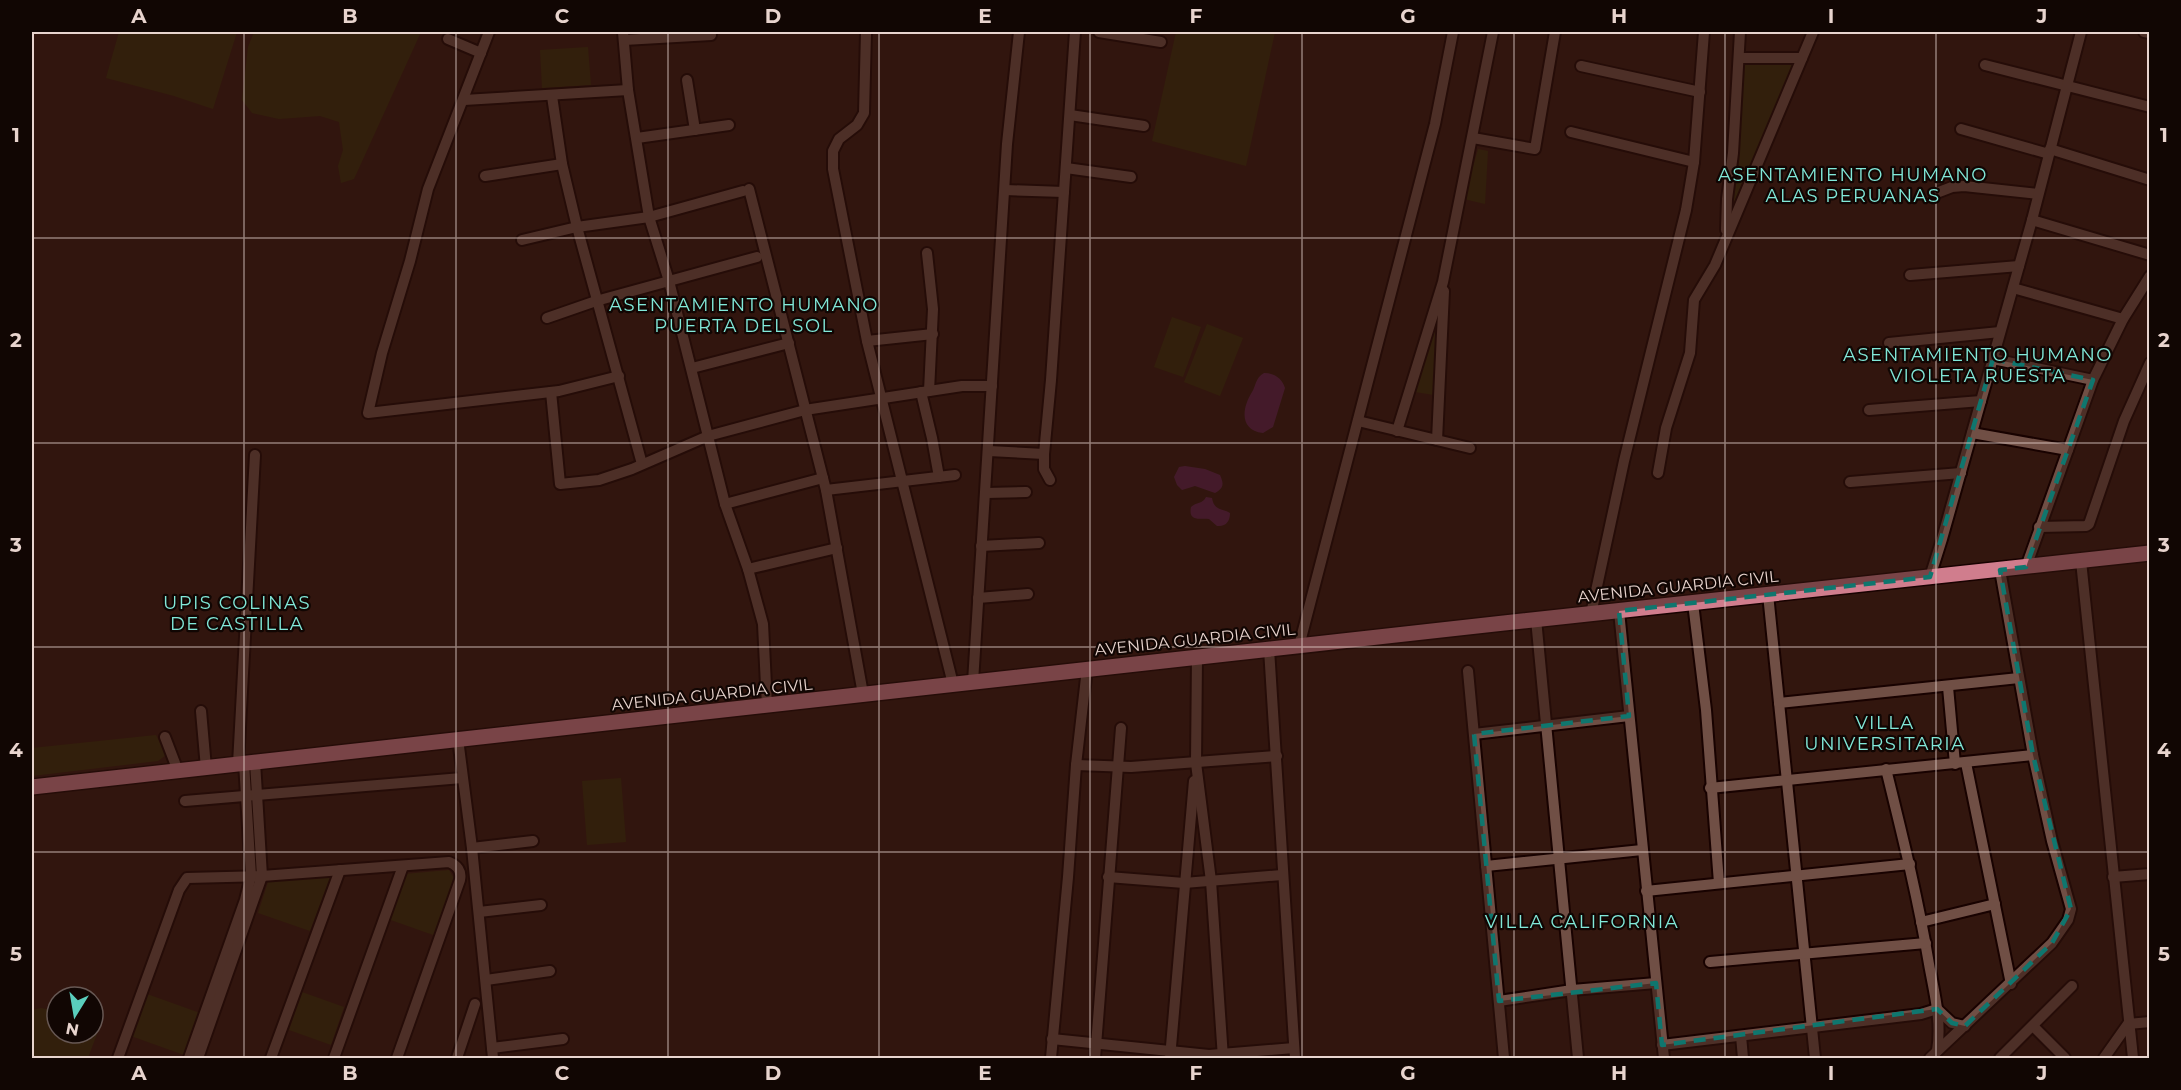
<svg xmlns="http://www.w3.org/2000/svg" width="2181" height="1090" font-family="Montserrat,sans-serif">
  <rect width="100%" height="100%" fill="#32160e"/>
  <!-- green -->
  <g fill="#342b09">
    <path d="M119,32H237L213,109L174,96L106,78Z"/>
    <path d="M254,32H421L354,179L341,183L338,166L343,150L339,122L320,116L279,119L252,113L242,100L248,47Z"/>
    <path d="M1176,32H1275L1246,166L1152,141Z"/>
    <path d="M588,47L591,85L542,88L540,50Z"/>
    <path d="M1743,61H1795L1733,208H1730L1739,166Z"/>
    <path d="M1478,149L1488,151L1485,204L1464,199Z"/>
    <path d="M1440,307L1434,395L1415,392Z"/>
    <path d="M1172,317L1201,327L1183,377L1154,367Z"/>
    <path d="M1207,324L1243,338L1220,396L1184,382Z"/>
    <path d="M156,735L166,755L158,761L32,776V748Z"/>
    <path d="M621,778L626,842L587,845L582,781Z"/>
    <path d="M449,870L455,880L436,936L388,919L404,874Z"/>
    <path d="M331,876L310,931L258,913L269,879Z"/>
    <path d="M302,992L344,1007L331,1045L289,1030Z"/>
    <path d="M147,994L200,1013L184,1055L131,1036Z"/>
    <path d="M41,1008L57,1011V1033H93V1017L103,1018L88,1058H32V1010Z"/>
  </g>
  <!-- water -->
  <g fill="#5b214d">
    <path d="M1264,373C1274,373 1282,378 1285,388L1273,427L1263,433C1239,430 1242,408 1252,392C1256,386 1255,378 1264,373Z"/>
    <path d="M1185,466L1205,469L1220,475C1224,484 1224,488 1215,493L1195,486L1182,490L1177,485L1174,477L1179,467Z"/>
    <path d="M1206,497L1212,498C1214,511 1222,508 1230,513C1230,521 1226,527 1217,526L1209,519C1200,518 1188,522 1191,507C1196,502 1203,504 1206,497Z"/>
  </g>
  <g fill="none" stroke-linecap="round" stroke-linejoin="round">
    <defs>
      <g id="minor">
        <path d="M489,32L428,189L410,261L382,353L368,413L559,391L619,376"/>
        <path d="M623,32L628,90L649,217L669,281L725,504L748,569L763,624L767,706"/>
        <path d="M866,32L864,113L857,125L839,139L833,151V169L867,341L953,684"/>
        <path d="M1099,32L1161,42"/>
        <path d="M2144,32L2150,33"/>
        <path d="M448,39L481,53"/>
        <path d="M624,40L711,35"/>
        <path d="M1739,58H1802"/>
        <path d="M1985,65L2150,107"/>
        <path d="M1581,66L1700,92"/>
        <path d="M687,80L695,130"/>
        <path d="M552,96L562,164L577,227L642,464"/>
        <path d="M464,100L628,90"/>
        <path d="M1070,115L1144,126"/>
        <path d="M1961,129L2049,154"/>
        <path d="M1571,132L1694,162"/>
        <path d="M637,138L729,125"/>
        <path d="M1473,138L1535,149L1555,32"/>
        <path d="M2050,149L2150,180"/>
        <path d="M1066,168L1131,177"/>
        <path d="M485,176L562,164"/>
        <path d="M749,189L826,490L863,694"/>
        <path d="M1005,190L1064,192"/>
        <path d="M1939,192L1952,187L1964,186L2038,194"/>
        <path d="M2032,220L2150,255"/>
        <path d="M1726,230L1727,199L1733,153L1740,32"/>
        <path d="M522,240L577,227L649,217L743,191"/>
        <path d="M927,253L933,309L929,391"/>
        <path d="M1910,275L2019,266"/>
        <path d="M2013,288L2123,319"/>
        <path d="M547,318L596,301L757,257"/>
        <path d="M867,341L933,334"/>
        <path d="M1889,343L2000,332"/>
        <path d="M1993,359L2093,380"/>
        <path d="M692,368L789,343"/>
        <path d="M551,392L560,484L599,480L632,469L708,436L805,410L962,386H992"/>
        <path d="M921,392L932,438L939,477"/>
        <path d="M1869,410L1981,401"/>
        <path d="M1358,421L1470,448"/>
        <path d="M1397,431L1443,282L1493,32"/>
        <path d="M1972,433L2068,450"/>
        <path d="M1437,440L1444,291"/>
        <path d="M989,451L1044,454V469L1050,480"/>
        <path d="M1044,454L1051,380L1075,32"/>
        <path d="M1658,473L1666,428L1690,353L1694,300L1715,265L1813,32"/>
        <path d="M1850,482L1961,473"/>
        <path d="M826,490L955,475"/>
        <path d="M986,493L1026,492"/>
        <path d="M725,504L823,478"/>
        <path d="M2039,527L2086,526L2089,524L2124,421L2150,363"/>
        <path d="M981,546L1039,543"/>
        <path d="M2081,561L2133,1058"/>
        <path d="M2026,567L2093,380L2123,319L2150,276"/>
        <path d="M748,569L837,548"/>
        <path d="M1930,577L1942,539L2032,220L2081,32"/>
        <path d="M1768,594L1815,1058"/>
        <path d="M978,598L1028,594"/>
        <path d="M1693,603L1706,710L1719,883"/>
        <path d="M1619,611L1664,1058"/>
        <path d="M1591,614L1624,461L1686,210L1694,162L1704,32"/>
        <path d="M1536,619L1578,1058"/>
        <path d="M1299,646L1435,124L1453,32"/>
        <path d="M1269,649L1295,1058"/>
        <path d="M1197,657L1196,763L1211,881L1223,1058"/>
        <path d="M1468,671L1504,1058"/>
        <path d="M973,682L1007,144L1019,32"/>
        <path d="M1948,687L1955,764"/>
        <path d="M1779,703L2019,678"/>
        <path d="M201,711L206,768"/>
        <path d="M1474,734L1629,716"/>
        <path d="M165,737L178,771"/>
        <path d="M458,739L472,848L493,1058"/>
        <path d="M1966,763L2011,984"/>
        <path d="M238,764L255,455"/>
        <path d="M1076,765L1131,767L1277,756"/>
        <path d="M1886,769C1902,834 1918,898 1929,964C1934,992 1942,1021 1937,1051"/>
        <path d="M1710,788L2033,755"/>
        <path d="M185,801L462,778"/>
        <path d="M472,848L533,841"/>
        <path d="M1486,866L1642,850"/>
        <path d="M1108,877L1184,883L1282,875"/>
        <path d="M2113,877L2150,874"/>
        <path d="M1646,891L1910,864"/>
        <path d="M479,912L541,905"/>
        <path d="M1921,922L1995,904"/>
        <path d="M1710,962L1926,943"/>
        <path d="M486,980L550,971"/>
        <path d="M1499,1001L1572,990L1656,983"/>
        <path d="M2033,1026L2065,1058"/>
        <path d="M1741,1036L1743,1058"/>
        <path d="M1052,1039L1209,1055L1294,1048"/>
        <path d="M1662,1045L1921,1014L1937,1009L1952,1023L1965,1026"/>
        <path d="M492,1048L563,1039"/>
        <path d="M118,1058L179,890L187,878L262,876L449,862C457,865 462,871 460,880L397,1058"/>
        <path d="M189,1058L245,900L251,876L244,763"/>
        <path d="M198,1058L262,876L255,762"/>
        <path d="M271,1058L340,870"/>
        <path d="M334,1058L403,866"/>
        <path d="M457,1058L475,1004"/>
        <path d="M1051,1058L1068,877L1076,765L1087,669"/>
        <path d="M1095,1058L1121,728"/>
        <path d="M1170,1058L1194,781"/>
        <path d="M1930,1058L2052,943L2068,920L2071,909L2052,841L2033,755L2000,570"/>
        <path d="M2000,1058L2072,986"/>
        <path d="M2104,1058L2128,1024L2150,1022"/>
      </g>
      <path id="highway" d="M32,787L1504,623L2150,553"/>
    </defs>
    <!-- minor casing -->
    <use href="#minor" stroke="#180200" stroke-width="14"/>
    <!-- highway casing -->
    <use href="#highway" stroke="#180200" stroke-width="18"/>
    <!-- minor -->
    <use href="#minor" stroke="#704f45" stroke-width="10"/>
    <!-- highway -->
    <use href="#highway" stroke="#d07d8d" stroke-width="15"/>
  </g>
  <!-- marked area -->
  <path d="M0 0H2181V1090H0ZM1993,359L2093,380L2026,567L2000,570L2033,755L2071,909L2052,943L1965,1026L1952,1023L1937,1009L1662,1045L1656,983L1499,1001L1474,734L1629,716L1619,611L1930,577Z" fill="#32160e" fill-opacity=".55" fill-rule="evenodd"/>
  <path fill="none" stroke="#0f766e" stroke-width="4.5" stroke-dasharray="12 8" stroke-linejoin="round" d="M1993,359L2093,380L2026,567L2000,570L2033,755L2071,909L2052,943L1965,1026L1952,1023L1937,1009L1662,1045L1656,983L1499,1001L1474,734L1629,716L1619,611L1930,577Z"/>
  <!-- grid -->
  <path fill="none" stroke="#e8d4ce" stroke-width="1.5" stroke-opacity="0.55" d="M244,32V1058M456,32V1058M668,32V1058M879,32V1058M1090,32V1058M1302,32V1058M1514,32V1058M1725,32V1058M1936,32V1058M32,238H2150M32,443H2150M32,647H2150M32,852H2150"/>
  <g text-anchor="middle" stroke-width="4.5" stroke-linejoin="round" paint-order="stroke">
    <!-- street labels -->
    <g font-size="16" fill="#e8d4ce" stroke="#110603">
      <text transform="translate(1678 586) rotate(-6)" y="6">AVENIDA GUARDIA CIVIL</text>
      <text transform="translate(1195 639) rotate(-6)" y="6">AVENIDA GUARDIA CIVIL</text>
      <text transform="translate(712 694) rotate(-6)" y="6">AVENIDA GUARDIA CIVIL</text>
    </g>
    <!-- neighbourhood labels -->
    <g font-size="18" letter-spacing="1.5" fill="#82e9d9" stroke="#110603">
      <text x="1853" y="181">ASENTAMIENTO HUMANO<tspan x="1853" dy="21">ALAS PERUANAS</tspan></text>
      <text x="744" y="311">ASENTAMIENTO HUMANO<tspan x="744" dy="21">PUERTA DEL SOL</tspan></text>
      <text x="1978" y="361">ASENTAMIENTO HUMANO<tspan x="1978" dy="21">VIOLETA RUESTA</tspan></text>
      <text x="237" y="609">UPIS COLINAS<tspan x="237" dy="21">DE CASTILLA</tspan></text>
      <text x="1885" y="729">VILLA<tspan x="1885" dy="21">UNIVERSITARIA</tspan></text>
      <text x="1582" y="928">VILLA CALIFORNIA</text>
    </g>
  </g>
  <!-- border -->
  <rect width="2181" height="1090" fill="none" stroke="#110603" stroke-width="66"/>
  <!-- north arrow -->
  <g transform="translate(75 1015) rotate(191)"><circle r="28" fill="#110603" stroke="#675854" stroke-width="1.5"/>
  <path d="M0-4.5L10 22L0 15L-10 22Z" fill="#5acebd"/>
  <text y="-9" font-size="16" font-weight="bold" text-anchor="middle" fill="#e8d4ce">N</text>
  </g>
  <rect x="33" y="33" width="2115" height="1024" fill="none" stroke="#e8d4ce" stroke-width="2"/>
  <g font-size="20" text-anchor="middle" font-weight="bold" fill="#e8d4ce">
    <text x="139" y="23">A</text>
    <text x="350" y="23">B</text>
    <text x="562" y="23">C</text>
    <text x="773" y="23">D</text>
    <text x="985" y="23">E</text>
    <text x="1196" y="23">F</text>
    <text x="1408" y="23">G</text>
    <text x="1619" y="23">H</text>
    <text x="1831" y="23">I</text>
    <text x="2042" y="23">J</text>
    <text x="16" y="142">1</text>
    <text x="2164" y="142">1</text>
    <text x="16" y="347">2</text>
    <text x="2164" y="347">2</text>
    <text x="16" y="552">3</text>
    <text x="2164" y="552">3</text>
    <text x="16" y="757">4</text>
    <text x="2164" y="757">4</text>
    <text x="16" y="961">5</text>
    <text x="2164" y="961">5</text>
    <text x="139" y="1080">A</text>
    <text x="350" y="1080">B</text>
    <text x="562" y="1080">C</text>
    <text x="773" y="1080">D</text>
    <text x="985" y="1080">E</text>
    <text x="1196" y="1080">F</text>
    <text x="1408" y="1080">G</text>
    <text x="1619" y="1080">H</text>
    <text x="1831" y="1080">I</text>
    <text x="2042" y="1080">J</text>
  </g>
</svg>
